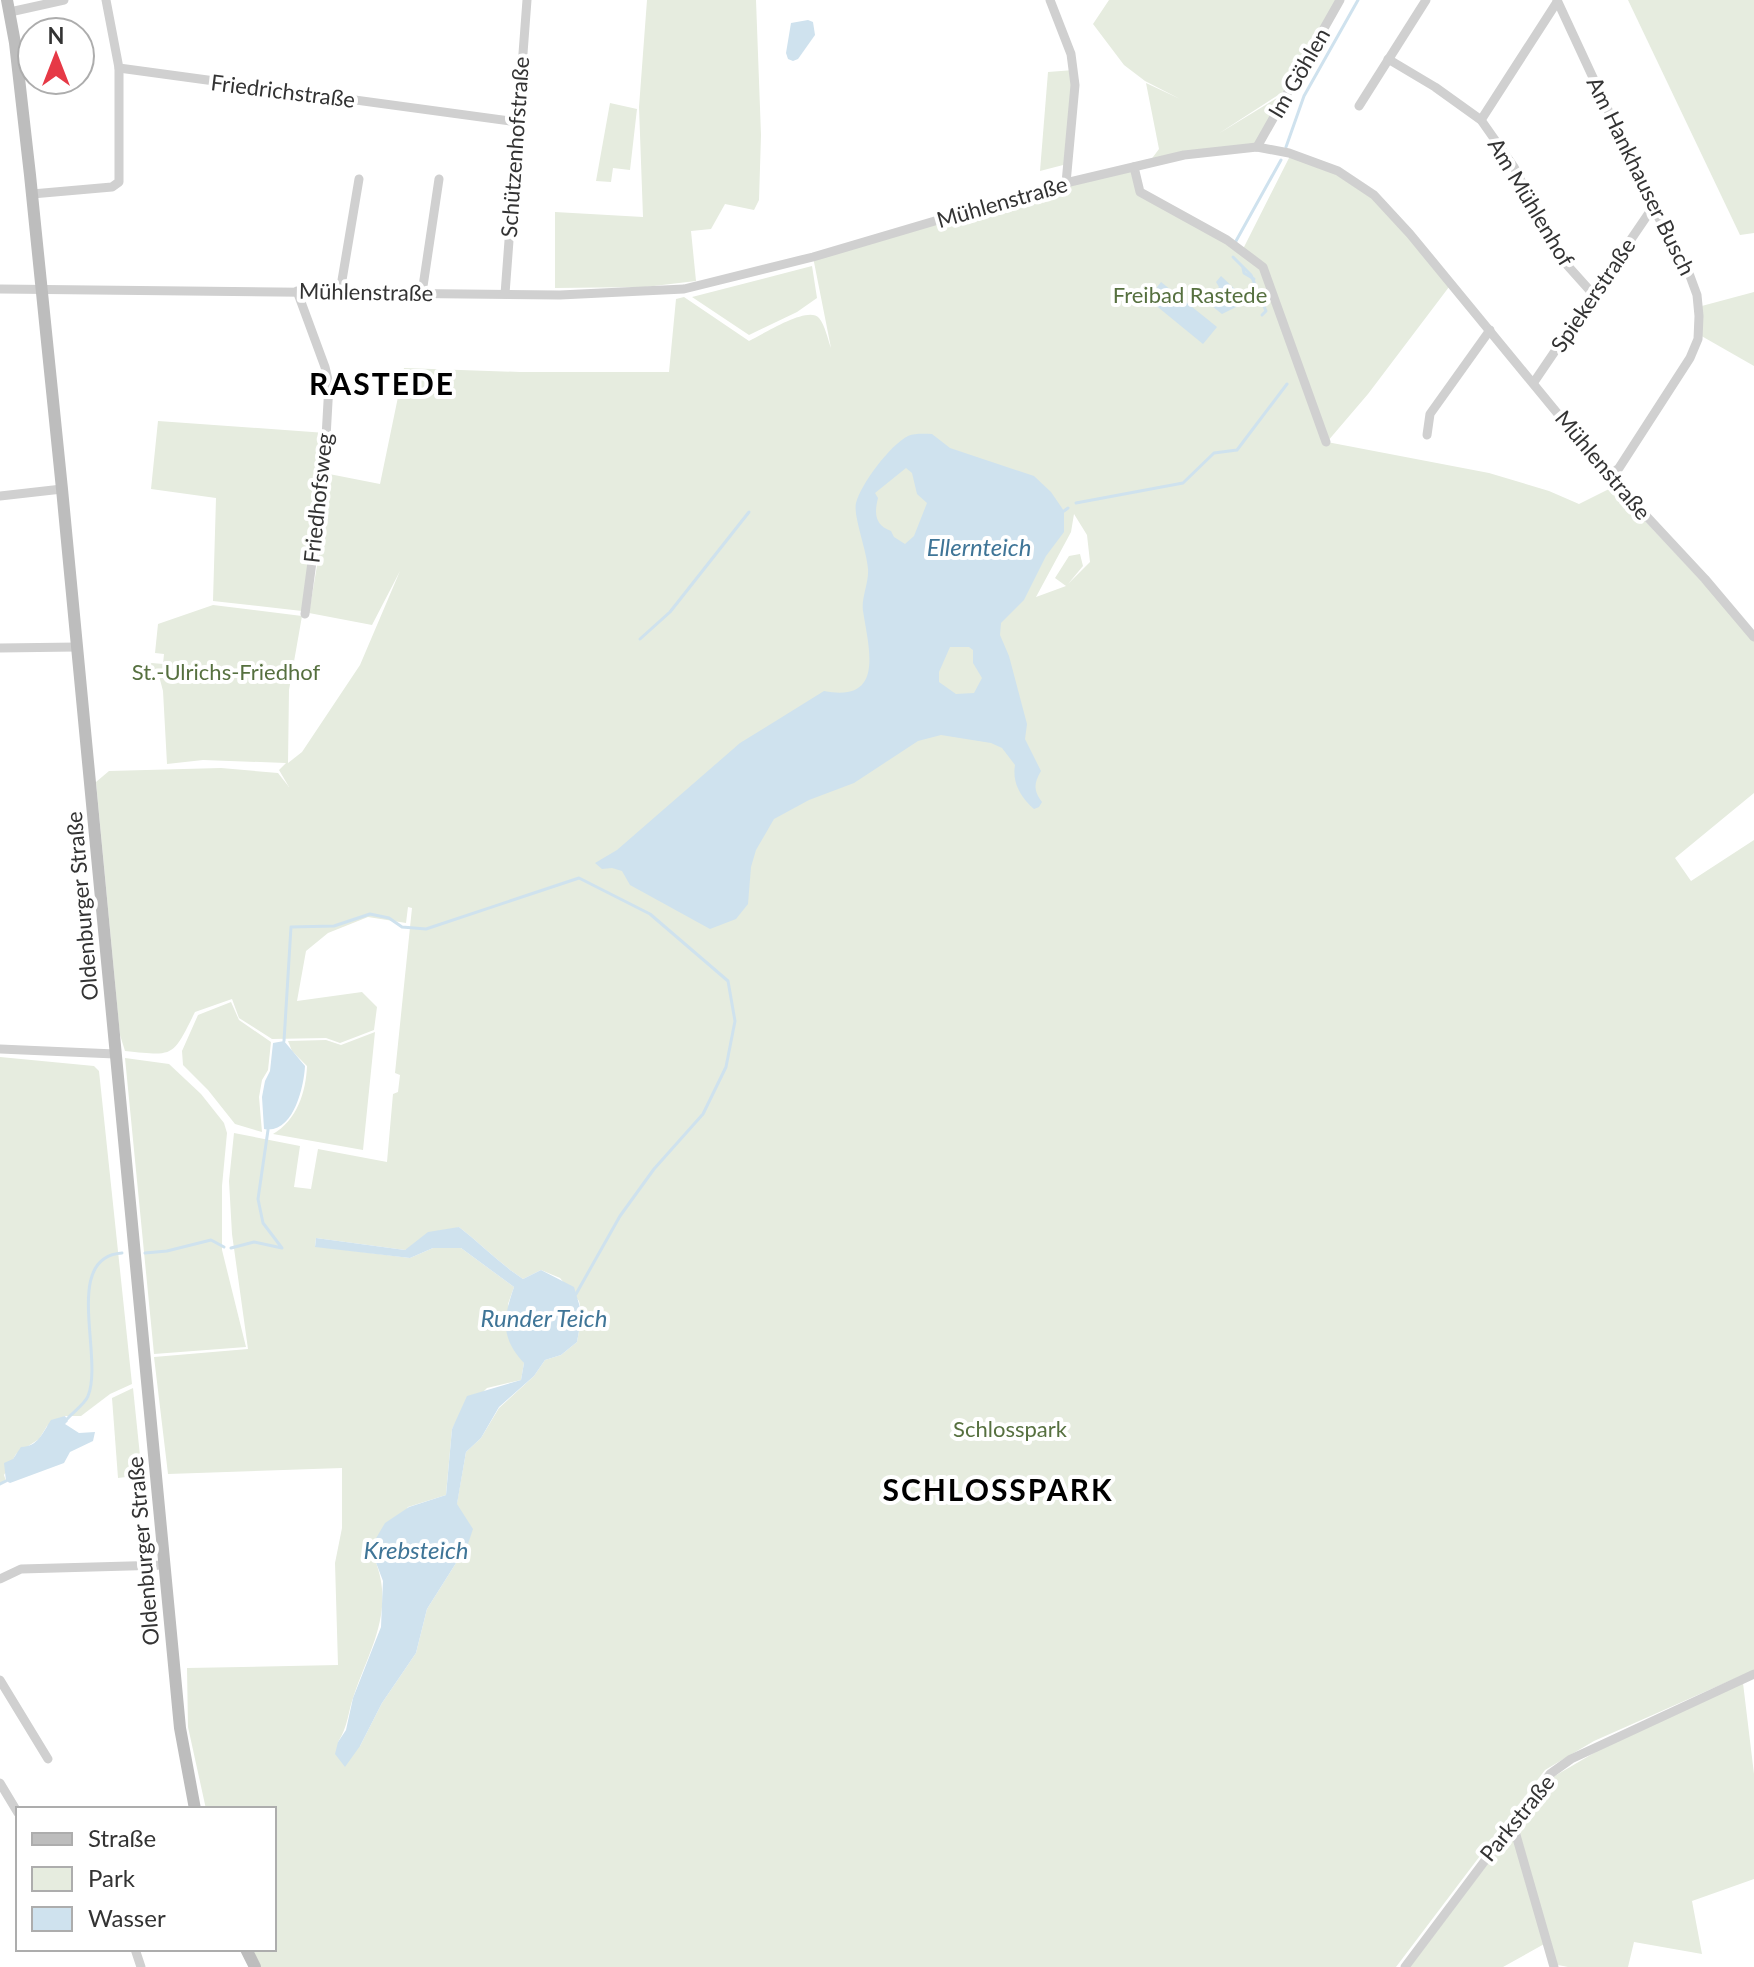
<svg xmlns="http://www.w3.org/2000/svg" width="1754" height="1967" font-family="Lato,sans-serif">
  <rect width="100%" height="100%" fill="#fff"/>
  <!-- green -->
  <g fill="#e6ecdf" fill-rule="evenodd">
    <path d="M647,0H756L761,135L759,200L754,210L725,204L711,229L691,231L696,281L645,287L555,288V212L643,217L639,107Z"/>
    <path d="M1109,0H1337L1286,90L1218,134L1285,93L1256,144L1150,161L1159,149L1146,83L1180,99L1145,81L1124,65L1093,24Z"/>
    <path d="M1628,0H1754V233L1740,235Z"/>
    <path d="M1074,70L1067,164L1040,171L1048,72Z"/>
    <path d="M610,103L637,109L630,170L613,168L611,182L596,181Z"/>
    <path d="M1290,156L1304,157L1374,195L1452,283L1368,394L1327,442L1489,473L1549,491L1579,504L1613,487L1754,637V793L1675,858L1691,881L1754,840V1670L1594,1741L1545,1770L1396,1967H261L252,1949H274V1809H206L188,1727L187,1668L338,1665L335,1563L342,1528V1468L168,1474L154,1357L248,1349L232,1234L229,1181L234,1133L300,1146L294,1187L311,1189L318,1149L387,1162L393,1094L398,1092L400,1075L395,1073L412,908L408,907L406,923L368,917L328,933L306,951L297,1001L362,992L377,1007L374,1030L340,1043L326,1038L272,1039L239,1018L232,999L195,1012C172,1058 175,1056 125,1051L120,1035L96,782L109,771L221,768L278,773L289,787L279,770L286,763L203,760L167,764L163,691L158,672L140,669L141,662L163,664L164,654L155,653L158,624L213,605L302,616L289,690L288,763L302,752L360,665L400,571L372,625L309,613L324,524L317,520L302,611L213,601L216,498L151,489L158,421L326,433L324,473L380,484L404,368L520,372H669L676,299L684,297L749,341C762,335 808,305 819,318C825,325 828,340 831,348L813,257L1054,187L1132,169L1138,192L1243,249ZM1074,514L1087,535L1090,562L1068,584L1083,566L1080,554L1069,556L1055,578L1066,586L1036,597L1071,532ZM459,1227C481,1244 500,1264 523,1279L541,1270L560,1278L579,1301L582,1314L577,1342L561,1355L545,1360L534,1376L499,1408L481,1438L466,1452L457,1503L446,1494L452,1429L459,1416L487,1388L521,1380L524,1363L508,1304L514,1287L461,1248H433L410,1258L315,1246L316,1238L405,1250ZM446,1495L468,1544L427,1609L416,1653L382,1703L360,1746L338,1742C348,1727 348,1711 354,1695C370,1648 395,1611 375,1560L408,1507Z"/>
    <path d="M812,266L817,298L797,312L749,335L692,297Z"/>
    <path d="M1754,292V366L1698,334V307Z"/>
    <path d="M231,1002L239,1020L271,1042L268,1070L262,1080L259,1097L262,1132L235,1124L208,1090L183,1065L182,1051L198,1015Z"/>
    <path d="M375,1032L363,1150L273,1134C297,1120 306,1092 307,1066L292,1051L288,1041L326,1040L341,1045Z"/>
    <path d="M0,1057L94,1066L99,1071L132,1384L110,1394L81,1416H65L47,1426L39,1439L16,1454L4,1475L6,1481L0,1484Z"/>
    <path d="M125,1058L169,1064L201,1094L224,1123L227,1133L222,1186V1250L246,1347L154,1354Z"/>
    <path d="M133,1388L142,1475L118,1478L112,1398Z"/>
    <path d="M1743,1683L1754,1774V1879L1692,1901L1702,1954L1634,1942L1628,1967H1568L1553,1964L1546,1943L1503,1967H1410L1553,1777L1599,1750Z"/>
  </g>
  <!-- water -->
  <g fill="#cfe2ee" fill-rule="evenodd">
    <path d="M808,20L813,22L815,35L798,59L793,61L788,59L786,53L791,23Z"/>
    <path d="M1221,276L1241,295L1236,304L1238,306L1222,314L1207,302L1219,287L1216,282Z"/>
    <path d="M1161,282L1217,327L1203,344L1148,299Z"/>
    <path d="M932,434L950,448L1034,476L1051,492L1064,511V532L1046,556L1024,600L1001,623L1000,635L1009,656L1027,724L1025,739L1041,771C1034,783 1033,790 1042,802L1039,807L1034,809C1021,798 1012,783 1015,765L1002,748L991,743L941,735L918,741L854,783L809,800L774,819L756,850L751,867L748,904L736,919L710,929L630,885L622,871L612,868L602,869L595,863L617,850L740,743L824,691C885,703 869,649 863,611C861,598 869,583 868,569C867,551 853,516 856,503C861,484 890,445 908,436C915,433 925,434 932,434ZM906,468L912,473L917,494L927,503L914,536L905,544L894,537L891,531C875,525 874,514 878,498L875,493ZM950,647H969L973,650V663L982,678L974,693L956,694L939,682V672Z"/>
    <path d="M284,1041L305,1066C304,1087 293,1135 264,1129L262,1097L265,1081L270,1071L273,1043Z"/>
    <path d="M459,1227C481,1244 500,1264 523,1279L541,1270L574,1287L582,1314L577,1342L561,1355L545,1360L534,1376L499,1407L481,1438L466,1452L457,1504L473,1529L468,1544L427,1609L416,1653L382,1703L360,1746L345,1767L335,1754L338,1742L346,1730L353,1698L381,1627L383,1581L375,1560V1540L385,1523L409,1507L446,1495L452,1429L467,1396L521,1380L524,1363C500,1337 503,1319 514,1287L461,1248H433L410,1258L315,1247L316,1238L405,1250L428,1232Z"/>
    <path d="M65,1416L68,1421L65,1424L79,1433L95,1432L93,1441L70,1452L64,1463L10,1483L6,1481L4,1463L13,1459L21,1447C38,1447 43,1432 51,1420Z"/>
  </g>
  <g fill="none" stroke-linecap="round" stroke-linejoin="round">
    <!-- stream -->
    <g stroke="#cfe2ee" stroke-width="3">
      <path d="M1286,147L1304,96L1358,0"/>
      <path d="M1236,241L1281,160"/>
      <path d="M1233,257L1251,275L1266,311L1262,315"/>
      <path d="M1243,268L1244,273L1254,279"/>
      <path d="M1076,503L1183,483L1214,453L1237,450L1287,384"/>
      <path d="M1064,511L1068,508"/>
      <path d="M640,639L670,612L749,512"/>
      <path d="M284,1041L291,927L334,926L370,914L389,918L402,927L426,929L579,878L650,914L728,981L735,1021L726,1067L703,1114L654,1169L620,1216L576,1294"/>
      <path d="M231,1248L254,1242L282,1248L263,1223L258,1199L268,1130"/>
      <path d="M145,1253L167,1251L211,1240L224,1247"/>
      <path d="M67,1419C73,1412 85,1404 88,1396C104,1357 62,1257 122,1253"/>
      <path d="M0,1484L6,1481"/>
    </g>
    <!-- street -->
    <g stroke="#d0d0d0" stroke-width="9">
      <path d="M106,0L119,68L517,122"/>
      <path d="M1050,0L1071,54L1075,85L1066,183"/>
      <path d="M1557,0L1653,207L1690,276L1697,295L1699,316L1698,339L1690,358L1619,468L1609,476"/>
      <path d="M10,12L64,0"/>
      <path d="M1388,59L1435,87L1481,120L1514,167L1552,242L1567,265L1593,294"/>
      <path d="M1359,106L1426,0"/>
      <path d="M1481,120L1557,2"/>
      <path d="M1257,147L1340,0"/>
      <path d="M1134,167L1140,192L1227,240L1263,267L1326,442"/>
      <path d="M32,194L112,187L119,182V68"/>
      <path d="M0,289L560,295L684,289L813,257L1053,186L1184,155L1257,147L1289,153L1338,171L1374,195L1410,234L1609,476L1705,579L1754,637"/>
      <path d="M297,291L325,367L329,384L324,473L305,614"/>
      <path d="M340,292L359,179"/>
      <path d="M422,293L439,179"/>
      <path d="M505,294L527,0"/>
      <path d="M1534,382L1653,207"/>
      <path d="M1427,435L1430,414L1490,330"/>
      <path d="M0,496L62,489"/>
      <path d="M0,648L77,647"/>
      <path d="M0,1049L115,1054"/>
      <path d="M0,1579L21,1569L165,1565"/>
      <path d="M0,1680L48,1759"/>
      <path d="M0,1783L18,1813"/>
      <path d="M1512,1821L1554,1967"/>
      <path d="M135,1949L141,1967"/>
      <path d="M1405,1967L1550,1774L1571,1759L1754,1674"/>
    </g>
    <!-- secondary -->
    <g stroke="#bdbdbd" stroke-width="12">
      <path d="M7,0L15,43L30,175L62,489L180,1728L195,1809"/>
      <path d="M246,1949L255,1967"/>
    </g>
  </g>
  <g text-anchor="middle" stroke-width="8" stroke-linejoin="round" paint-order="stroke">
    <!-- street labels -->
    <g font-size="22" fill="#333" stroke="#fff">
      <text transform="translate(1299 73) rotate(-60)" y="8">Im Göhlen</text>
      <text transform="translate(283 91) rotate(7)" y="8">Friedrichstraße</text>
      <text transform="translate(515 147) rotate(-86)" y="8">Schützenhofstraße</text>
      <text transform="translate(1641 176) rotate(64)" y="8">Am Hankhauser Busch</text>
      <text transform="translate(1002 202) rotate(-16)" y="8">Mühlenstraße</text>
      <text transform="translate(1531 202) rotate(59)" y="8">Am Mühlenhof</text>
      <text transform="translate(366 292) rotate(1)" y="8">Mühlenstraße</text>
      <text transform="translate(1593 295) rotate(-56)" y="8">Spiekerstraße</text>
      <text transform="translate(1603 465) rotate(50)" y="8">Mühlenstraße</text>
      <text transform="translate(318 498) rotate(-84)" y="8">Friedhofsweg</text>
      <text transform="translate(82 906) rotate(-95)" y="8">Oldenburger Straße</text>
      <text transform="translate(143 1551) rotate(-95)" y="8">Oldenburger Straße</text>
      <text transform="translate(1517 1818) rotate(-51)" y="8">Parkstraße</text>
    </g>
    <!-- park labels -->
    <g font-size="22" fill="#56703f" stroke="#fff">
      <text x="1190" y="303">Freibad Rastede</text>
      <text x="226" y="680">St.-Ulrichs-Friedhof</text>
      <text x="1010" y="1437">Schlosspark</text>
    </g>
    <!-- water labels -->
    <g font-size="24" font-style="italic" fill="#3f7597" stroke="#fff">
      <text x="979" y="556">Ellernteich</text>
      <text x="544" y="1327">Runder Teich</text>
      <text x="416" y="1559">Krebsteich</text>
    </g>
    <!-- district labels -->
    <g font-size="30" font-weight="bold" letter-spacing="2" fill="#000" stroke="#fff">
      <text x="382" y="395">RASTEDE</text>
      <text x="998" y="1501">SCHLOSSPARK</text>
    </g>
  </g>
  <!-- legend -->
  <rect x="16" y="1807" width="260" height="144" fill="#ffffff" stroke="#adadad" stroke-width="2"/>
  <rect x="32" y="1833" width="40" height="12" fill="#bdbdbd" stroke="#adadad" stroke-width="2"/>
  <text x="88" y="1847" font-size="24" fill="#333333">Straße</text>
  <rect x="32" y="1867" width="40" height="24" fill="#e6ecdf" stroke="#adadad" stroke-width="2"/>
  <text x="88" y="1887" font-size="24" fill="#333333">Park</text>
  <rect x="32" y="1907" width="40" height="24" fill="#cfe2ee" stroke="#adadad" stroke-width="2"/>
  <text x="88" y="1927" font-size="24" fill="#333333">Wasser</text>
  <!-- north arrow -->
  <g transform="translate(56 56)"><circle r="38" fill="#ffffff" stroke="#adadad" stroke-width="2"/>
  <path d="M0-6L14 30L0 20L-14 30Z" fill="#e63946"/>
  <text y="-12" font-size="22" font-weight="bold" text-anchor="middle" fill="#333333">N</text>
  </g>
</svg>
